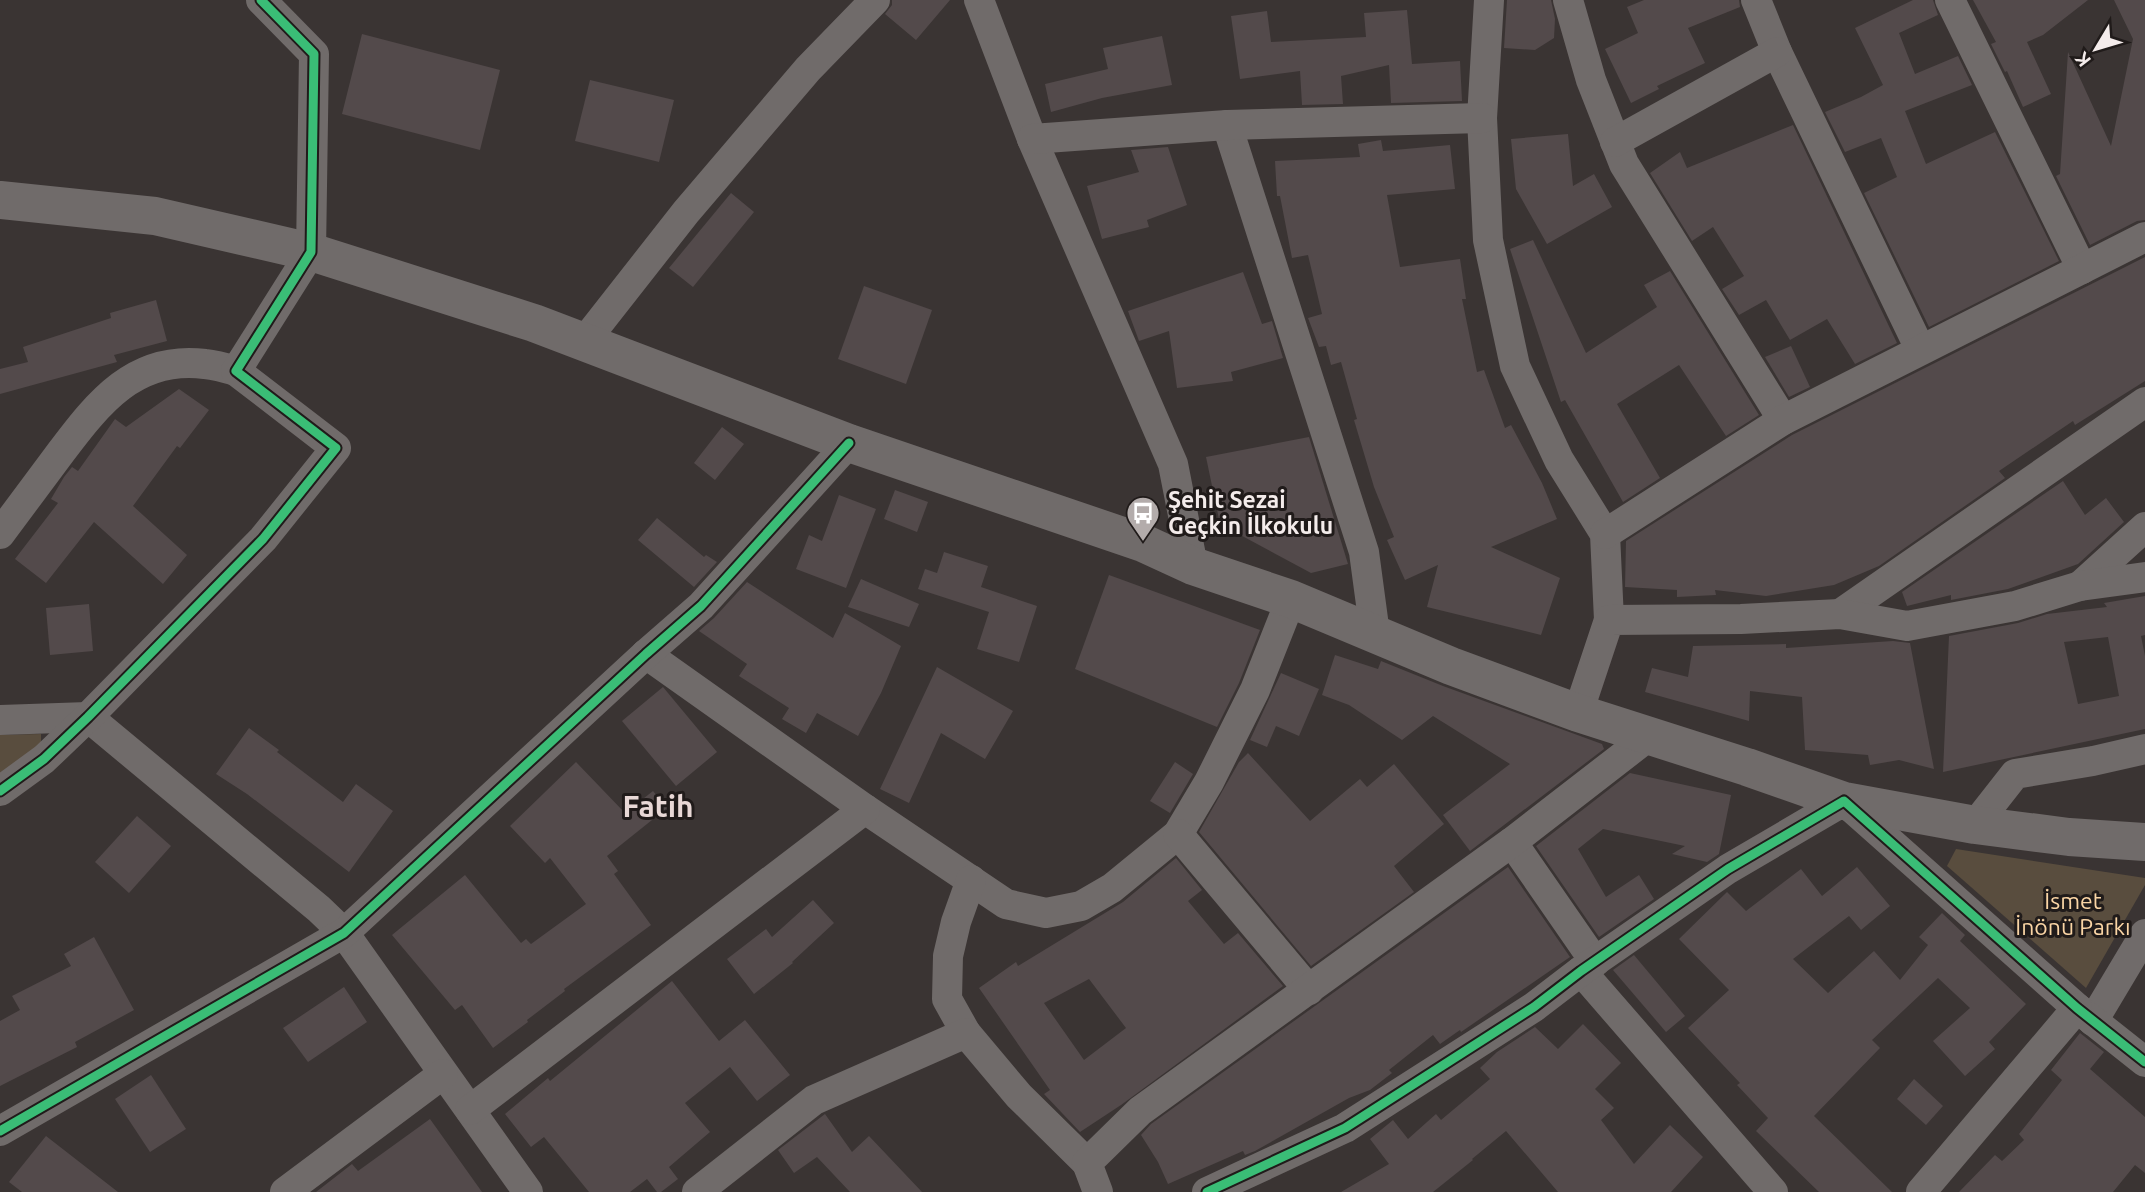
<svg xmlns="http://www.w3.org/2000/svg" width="2145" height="1192" font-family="Ubuntu,sans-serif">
  <rect width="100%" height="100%" fill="#3a3433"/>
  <!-- green -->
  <g fill="#594d3e">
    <path d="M41,734V751L0,780V735Z"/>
    <path d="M1956,849L2145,878V885L2086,988L1947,866Z"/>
  </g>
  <!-- building -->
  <g fill="#534a4b" fill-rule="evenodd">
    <path d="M892,0H950L916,40L885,14L892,5Z"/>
    <path d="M1507,0H1551L1555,19L1554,38L1535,50L1504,48Z"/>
    <path d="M1644,0H1739L1740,7L1688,28L1705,63L1657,86L1659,89L1631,103L1605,49L1638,33L1627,7Z"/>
    <path d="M1913,0H1933L1938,15L1899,33L1915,74L1958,56L1972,85L1905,111L1926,164L1995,132L2059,261L1929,327L1864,193L1897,177L1881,138L1845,152L1825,112L1861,97L1883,85L1855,28Z"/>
    <path d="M1973,0H2088L2043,35L2027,42L2051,94L2023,107L2007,71L2005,72L1991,44L1996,42Z"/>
    <path d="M2114,0H2145V220L2137,221L2090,245L2056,176L2060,174L2068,52L2111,146L2133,39Z"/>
    <path d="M1407,10L1412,64L1460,61L1462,101L1391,103L1389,65L1341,76L1343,104L1302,105L1300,71L1240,79L1231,16L1267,11L1271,42L1366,37L1364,13Z"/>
    <path d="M362,34L500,70L480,150L342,114Z"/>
    <path d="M1162,36L1172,85L1102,98L1051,112L1045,84L1108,69L1103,48Z"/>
    <path d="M590,80L674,100L659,162L575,141Z"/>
    <path d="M1793,125L1897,343L1855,364L1827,319L1790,340L1766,300L1739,315L1722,289L1744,276L1713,227L1692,241L1650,173L1680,152L1687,168Z"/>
    <path d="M1568,134L1573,186L1594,174L1612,207L1547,244L1516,189L1511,139Z"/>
    <path d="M1381,140L1383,151L1450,145L1455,189L1387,195L1400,267L1460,259L1466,299H1462L1477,372L1484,370L1505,428L1511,425L1542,483L1557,519L1491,547L1560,578L1541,635L1427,607L1438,565L1405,580L1387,540L1394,537L1374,487L1354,420L1357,419L1341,362L1331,365L1326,346L1319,347L1308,318L1322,314L1308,255L1292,258L1280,196H1277L1275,161L1360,157L1358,144Z"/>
    <path d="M1168,147L1187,205L1147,220L1149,227L1102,239L1087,186L1139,172L1131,150Z"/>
    <path d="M731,193L754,212L693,287L669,268Z"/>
    <path d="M1533,240L1586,353L1657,307L1644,285L1670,271L1759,415L1726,436L1679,365L1617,404L1660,478L1623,502L1565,400L1561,402L1510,249Z"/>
    <path d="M2145,257V381L2075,425L2073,421L1999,471L2005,478L1879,566L1834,585L1766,596L1715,590L1716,595L1677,597V590L1625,587L1626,541L1792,435Z"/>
    <path d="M1243,272L1262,324L1272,321L1283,358L1231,372L1233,381L1177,388L1169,331L1139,341L1128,311Z"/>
    <path d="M864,286L932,310L906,384L838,359Z"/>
    <path d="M156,300L167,341L114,355L117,362L0,394V369L28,362L23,347L111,318L110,313Z"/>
    <path d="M1791,346L1810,387L1789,397L1765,357Z"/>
    <path d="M179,389L209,410L180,448L177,446L133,506L187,555L163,584L94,522L46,583L15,559L58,503L51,499L64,477L72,467L78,471L115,419L126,427Z"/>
    <path d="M722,427L744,444L715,480L694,463Z"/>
    <path d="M1309,437L1348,564L1311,573L1220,524L1206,457Z"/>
    <path d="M2063,481L2085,515L2106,498L2124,522L2078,564L2008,589L1951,600V595L1907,606L1902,592Z"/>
    <path d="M895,490L928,502L917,532L884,519Z"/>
    <path d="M839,495L876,509L846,588L796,569L809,535L822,541Z"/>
    <path d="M657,518L704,557L706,555L717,562L694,587L638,540Z"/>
    <path d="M944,552L988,566L981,587L1037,606L1019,662L977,649L989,612L918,589L925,569L937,573Z"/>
    <path d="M1109,575L1260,630L1239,683L1217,727L1075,669Z"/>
    <path d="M861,579L919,604L909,627L848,607Z"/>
    <path d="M747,582L833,638L845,613L901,646L881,693L858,736L817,713L806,733L782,719L789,708L739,676L747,664L699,631L714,618Z"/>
    <path d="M2145,596V635L2141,636L2145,656V729L1943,772L1949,636L2018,623L2047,614L2107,607L2104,603ZM2108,637L2119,696L2078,704L2064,642Z"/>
    <path d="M89,604L93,651L50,655L46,608Z"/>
    <path d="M1893,641L1910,643L1934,769L1899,760L1870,765L1868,755L1805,750L1802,697L1750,691L1749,721L1645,692L1652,668L1688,677L1693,646L1786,644V648Z"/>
    <path d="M1335,655L1378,669L1381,661L1443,686L1602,744L1604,749L1470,851L1443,815L1510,764L1433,716L1402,740L1349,705L1322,695Z"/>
    <path d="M937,667L1013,711L985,759L941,733L909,803L880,789Z"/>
    <path d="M1281,673L1319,689L1299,736L1276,726L1267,747L1250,740Z"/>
    <path d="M663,687L717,752L676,786L622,721Z"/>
    <path d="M249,728L279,750L277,752L343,802L356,784L393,811L349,872L247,794L216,774Z"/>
    <path d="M1248,753L1310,821L1360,779L1367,787L1394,764L1444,824L1394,866L1414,892L1311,966L1199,832L1239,762Z"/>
    <path d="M576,762L625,813L653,791L667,808L607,856L618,871L614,874L651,925L564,989L565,991L527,1020L528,1022L493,1048L462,1005L455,1010L392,935L465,875L521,943L526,939L531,944L586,904L550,858L545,863L510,826Z"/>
    <path d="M1175,762L1193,774L1170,813L1150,801Z"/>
    <path d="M1630,773L1731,795L1719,854L1707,862L1672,854L1685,846L1603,829L1578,849L1606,897L1639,875L1654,899L1599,937L1536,846Z"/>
    <path d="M137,816L171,846L129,893L95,862Z"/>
    <path d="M1176,858L1202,890L1188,901L1224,944L1238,933L1283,986L1121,1105L1080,1132L1044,1094L1050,1090L979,988L1016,962L1018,966L1123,902ZM1089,979L1126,1028L1084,1060L1044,1003Z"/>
    <path d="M1508,867L1570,957L1461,1032L1460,1030L1440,1044L1433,1035L1389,1070L1392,1073L1370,1090L1349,1098L1255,1151L1245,1155L1243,1151L1168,1184L1158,1162L1141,1135L1151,1124Z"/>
    <path d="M1857,867L1890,906L1861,930L1849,916L1793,959L1828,993L1874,951L1900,980L1928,945L1919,937L1942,913L1965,935L1960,941L2026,1004L1989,1042L1995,1049L1965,1076L1933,1041L1970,1008L1938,978L1872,1040L1880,1048L1814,1116L1892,1192H1819L1756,1131L1768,1118L1737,1085L1740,1083L1688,1028L1729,990L1679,939L1727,892L1746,911L1801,869L1822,896Z"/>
    <path d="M813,900L834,923L792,962L793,963L754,994L727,959L766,929L772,937Z"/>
    <path d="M94,937L134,1010L75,1042L77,1047L0,1086V1021L20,1010L12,996L71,966L64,954Z"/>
    <path d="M1634,955L1685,1016L1666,1032L1613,970Z"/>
    <path d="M672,981L719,1041L745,1020L790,1075L757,1101L730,1067L685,1103L710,1132L669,1167L678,1179L661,1192H657L647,1179L630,1192H589L544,1137L531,1147L505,1114L548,1078L550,1081Z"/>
    <path d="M344,987L367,1022L308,1062L283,1028Z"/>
    <path d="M1583,1024L1621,1063L1595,1089L1614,1108L1601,1120L1634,1164L1670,1125L1703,1157L1671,1192H1558L1506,1131L1472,1159L1473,1160L1433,1192H1341L1389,1164L1370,1139L1393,1120L1408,1139L1436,1114L1441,1120L1490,1079L1480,1068L1497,1052L1535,1027L1558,1049Z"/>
    <path d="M2080,1033L2104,1052L2090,1069L2145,1117V1173L2135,1165L2113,1192H1959L1995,1155L2002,1161L2024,1140L2019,1134L2062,1080L2051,1070Z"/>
    <path d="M151,1075L186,1129L150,1152L115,1099Z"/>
    <path d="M1914,1079L1943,1106L1926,1125L1897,1099Z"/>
    <path d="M825,1114L852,1152L869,1136L922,1192H850L817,1157L794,1173L778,1150Z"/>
    <path d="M430,1119L482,1192H316L352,1164L358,1171Z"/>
    <path d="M46,1136L118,1192H22L9,1182Z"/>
  </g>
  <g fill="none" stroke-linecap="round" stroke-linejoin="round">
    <!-- street -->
    <g stroke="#706b6a" stroke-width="30">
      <path d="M979,0L1032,139L1173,464L1193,566"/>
      <path d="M1489,0L1482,118L1488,240L1515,366L1559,460L1605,534L1609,620"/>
      <path d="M1568,0L1591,80L1624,164L1783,420"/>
      <path d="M1756,0L1777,52L1920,349"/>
      <path d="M1950,0L2082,269"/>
      <path d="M1227,125L1364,552L1375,634"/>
      <path d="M1032,139L1227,125L1482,118"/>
      <path d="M1615,142L1777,52"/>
      <path d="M584,342L686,212L808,69L875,0"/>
      <path d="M0,534C20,507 41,479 61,452C98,403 135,355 205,364C215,365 226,368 236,371"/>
      <path d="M1605,534L1783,420L2145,237"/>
      <path d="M2080,586L2145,527"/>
      <path d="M1840,614L2145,402"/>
      <path d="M1578,713L1609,620L1741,619L1840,614L1907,626L2015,606L2080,586L2145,577"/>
      <path d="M0,720L88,717L319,909L344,933L528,1192"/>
      <path d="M0,791L44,759L88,717L263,539L336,448L236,371L311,252L314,54L261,0"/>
      <path d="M865,809L1006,904L1046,913L1081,906L1112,888L1178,834L1209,782L1255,690L1291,599"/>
      <path d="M1975,825L2015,774L2093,761L2145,749"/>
      <path d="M1178,834L1309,990"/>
      <path d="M1512,842L1595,962"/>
      <path d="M1581,971L1773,1192"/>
      <path d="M2093,1021L2145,934"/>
      <path d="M966,1033L947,999L948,956L956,922L971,880"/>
      <path d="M470,1110L865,809L646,654"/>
      <path d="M0,1131L344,933L646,654L701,606L849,443"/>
      <path d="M285,1192L443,1074"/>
      <path d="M697,1192L814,1100L966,1033L1019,1096L1087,1163"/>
      <path d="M1098,1192L1087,1163L1140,1111L1512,842L1649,736"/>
      <path d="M1207,1192L1345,1128L1534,1007L1581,971L1728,869L1844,801L2077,1008L2145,1062"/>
      <path d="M1921,1192L2077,1008"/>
    </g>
    <!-- secondary -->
    <path stroke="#706b6a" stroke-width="38" d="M0,200L155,216L311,252L534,323L849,443L1143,543L1193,566L1291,599L1451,666L1578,713L1747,767L1844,801L1975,825L2069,837L2145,842"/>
    <defs>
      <g id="cycleway">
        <path d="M0,791L44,759L88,717L263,539L336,448L236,371L311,252L314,54L261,0"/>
        <path d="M0,1131L344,933L646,654L701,606L849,443"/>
        <path d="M1207,1192L1345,1128L1534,1007L1581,971L1728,869L1844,801L2077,1008L2145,1062"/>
      </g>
    </defs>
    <!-- cycleway casing -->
    <use href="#cycleway" stroke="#201b1a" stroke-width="13"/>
    <!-- cycleway -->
    <use href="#cycleway" stroke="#3abd76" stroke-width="9"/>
  </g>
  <!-- icons -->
  <defs>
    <symbol id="bus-pin" viewBox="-11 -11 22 30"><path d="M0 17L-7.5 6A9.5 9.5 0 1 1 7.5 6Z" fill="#b3acab" stroke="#201b1a"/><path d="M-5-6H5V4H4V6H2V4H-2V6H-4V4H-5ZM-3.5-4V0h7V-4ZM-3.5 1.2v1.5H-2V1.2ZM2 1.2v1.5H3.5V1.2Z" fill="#fff"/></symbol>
  </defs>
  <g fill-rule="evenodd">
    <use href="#bus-pin" x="1124" y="494" width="38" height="52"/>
  </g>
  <g text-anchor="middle" stroke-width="6" stroke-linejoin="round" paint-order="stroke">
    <!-- poi labels -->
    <g font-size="23" font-weight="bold" fill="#f4eceb" stroke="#201b1a" text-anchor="start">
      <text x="1168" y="508">Şehit Sezai<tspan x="1168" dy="26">Geçkin İlkokulu</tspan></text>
    </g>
    <!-- park labels -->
    <g font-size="23" fill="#fad5a5" stroke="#201b1a">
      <text x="2073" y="909">İsmet<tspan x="2073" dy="26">İnönü Parkı</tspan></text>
    </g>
    <!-- district labels -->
    <g font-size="30" font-weight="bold" fill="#e8d8d6" stroke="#201b1a">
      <text x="658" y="817">Fatih</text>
    </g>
  </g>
  <!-- north arrow -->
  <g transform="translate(2096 49) rotate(232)" stroke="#201b1a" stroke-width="5" paint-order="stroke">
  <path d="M0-5L12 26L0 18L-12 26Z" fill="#f4eceb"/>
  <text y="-10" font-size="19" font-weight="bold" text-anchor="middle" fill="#f4eceb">K</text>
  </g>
</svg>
